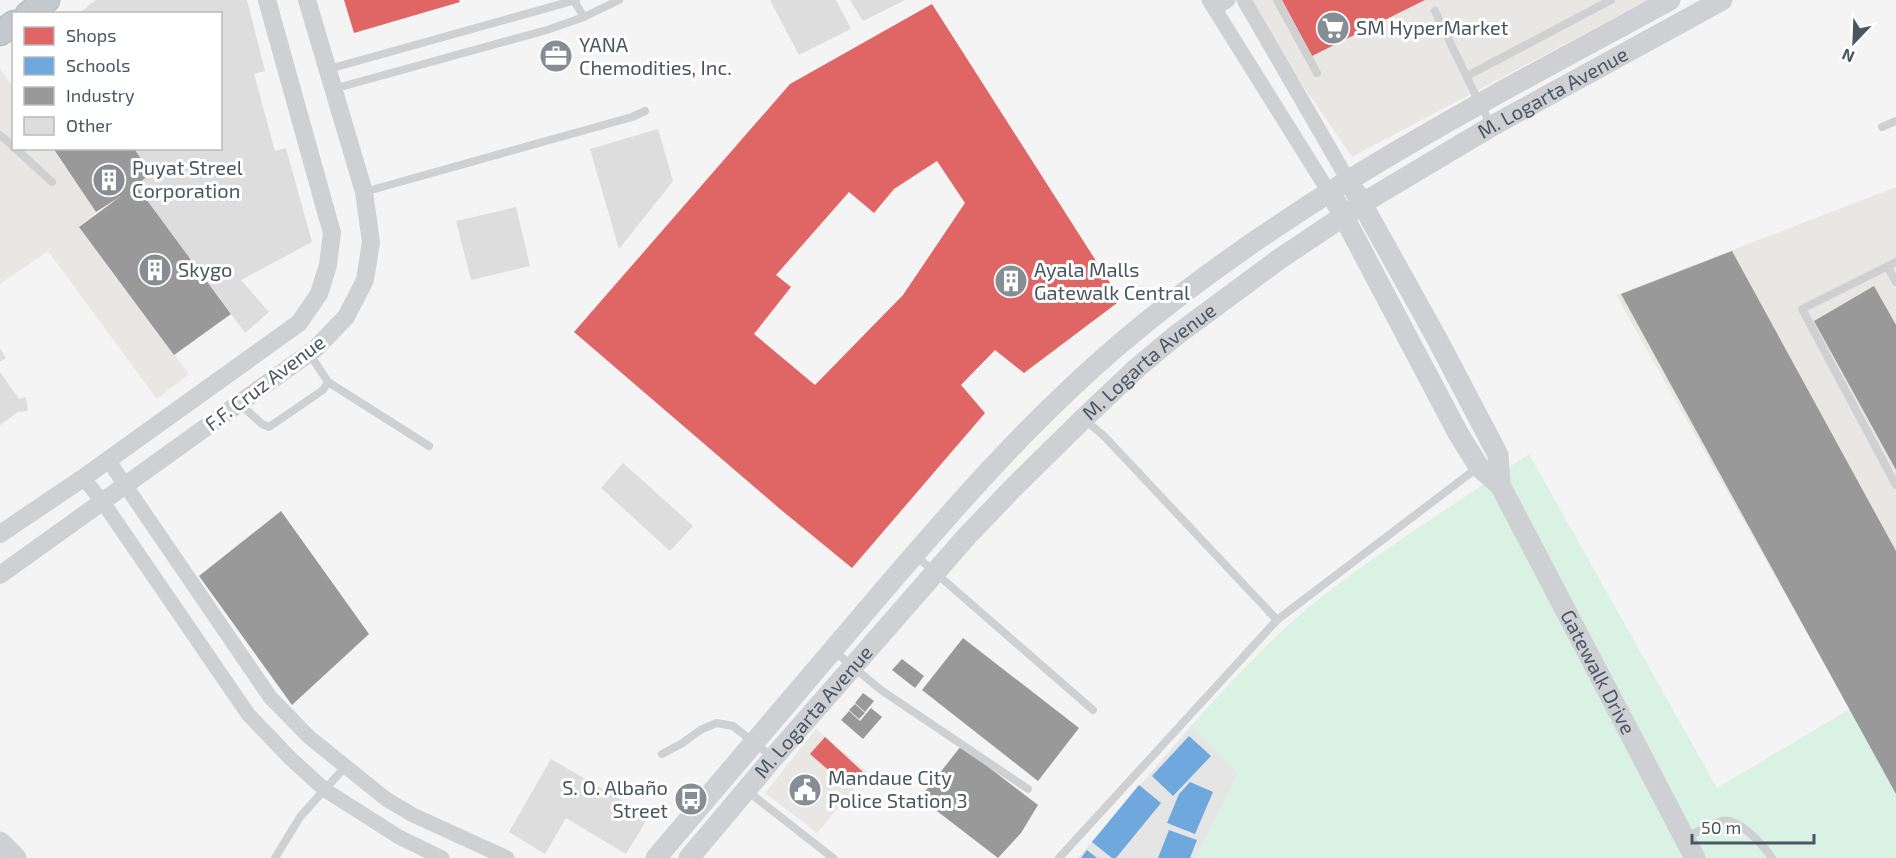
<svg xmlns="http://www.w3.org/2000/svg" width="1896" height="858" font-family="'Exo 2',sans-serif">
  <rect width="100%" height="100%" fill="#f4f4f4"/>
  <!-- commercial -->
  <g fill="#e8e7e3">
    <path d="M1251,0H1648L1352,157L1286,61Z"/>
    <path d="M0,68L13,88L14,148L53,149L96,212L79,227L189,374L157,399L48,251L0,284Z"/>
    <path d="M1896,187V794L1850,709L1616,295Z"/>
    <path d="M816,729L868,772L817,833L765,793Z"/>
  </g>
  <!-- education -->
  <path fill="#e6e5e6" d="M1191,726L1238,774L1195,858H1078Z"/>
  <!-- green -->
  <path fill="#d9f2e3" d="M1529,454L1717,788L1850,709L1896,794V858H1195L1238,774L1191,726C1230,683 1269,640 1314,603C1382,549 1457,503 1529,454Z"/>
  <!-- shops -->
  <g fill="#e06666" fill-rule="evenodd">
    <path d="M344,0H459L460,2L354,33Z"/>
    <path d="M1282,0H1425L1312,56Z"/>
    <path d="M932,4L1121,300L1024,373L995,350L961,385L985,413L852,568L780,509L574,332L790,84ZM937,161L965,203L903,295L815,385L754,334L791,287L776,275L849,192L874,213L894,189Z"/>
    <path d="M825,737L863,772L849,788L810,754Z"/>
  </g>
  <!-- schools -->
  <g fill="#6fa8dc">
    <path d="M1189,736L1211,756L1173,796L1152,776Z"/>
    <path d="M1190,782L1213,792L1195,834L1167,823L1179,794Z"/>
    <path d="M1139,785L1161,803L1116,858H1112L1092,842Z"/>
    <path d="M1169,830L1197,840L1190,858H1158Z"/>
    <path d="M1087,850L1097,858H1081Z"/>
  </g>
  <!-- industry -->
  <g fill="#999">
    <path d="M53,148H134L151,174L136,185L231,314L174,355L79,227L121,196L96,212Z"/>
    <path d="M1732,251L1896,551V794L1621,294Z"/>
    <path d="M1874,286L1896,325V470L1814,321Z"/>
    <path d="M281,511L369,634L292,705L199,576Z"/>
    <path d="M963,638L1079,728L1038,781L922,690Z"/>
    <path d="M902,659L924,676L915,688L892,670Z"/>
    <path d="M863,693L874,701L865,712L855,703Z"/>
    <path d="M855,704L865,713L859,719L849,710Z"/>
    <path d="M871,708L882,717L863,739L841,720L849,711L860,721Z"/>
    <path d="M961,746L1038,805L1021,833L998,858L920,798Z"/>
  </g>
  <!-- building -->
  <g fill="#ddddde">
    <path d="M96,0H247L265,71L254,74L275,151L286,148L312,242L241,280L269,312L245,333L136,185L151,174L134,148H220V14H78Z"/>
    <path d="M770,0H836L851,29L799,55Z"/>
    <path d="M850,0H905L863,21Z"/>
    <path d="M658,129L673,181L619,249L590,149Z"/>
    <path d="M516,207L530,266L471,280L456,221Z"/>
    <path d="M0,348L6,358L0,362Z"/>
    <path d="M0,372L19,399L26,397L28,411L18,412L0,425Z"/>
    <path d="M623,463L693,526L670,551L601,488Z"/>
    <path d="M551,759L649,816L626,854L566,818L545,854L509,832Z"/>
  </g>
  <g fill="none" stroke-linecap="round" stroke-linejoin="round">
    <defs>
      <g id="trunk">
        <path d="M28,14L47,0"/>
        <path d="M0,33L14,23"/>
      </g>
    </defs>
    <!-- trunk casing -->
    <use href="#trunk" stroke="#b9bec3" stroke-width="27"/>
    <!-- service -->
    <g stroke="#ced0d2" stroke-width="8">
      <path d="M1277,0L1317,73"/>
      <path d="M574,1L584,17"/>
      <path d="M1435,11L1476,96L1491,125"/>
      <path d="M329,69L576,0"/>
      <path d="M1467,76L1611,0"/>
      <path d="M333,89L547,30L584,17L619,0"/>
      <path d="M1882,127L1896,121"/>
      <path d="M0,135L14,147"/>
      <path d="M15,148L52,182"/>
      <path d="M364,192L632,117L645,111"/>
      <path d="M1896,262L1802,309L1896,485"/>
      <path d="M1887,266L1896,282"/>
      <path d="M328,382L429,446"/>
      <path d="M240,404L262,424L269,427L323,390L328,382L309,353"/>
      <path d="M1085,420L1104,436L1277,620"/>
      <path d="M915,555L1093,710"/>
      <path d="M834,651L881,690L1028,789"/>
      <path d="M662,754L681,744L702,729L717,723L733,726L771,756"/>
      <path d="M746,790L833,858"/>
      <path d="M1687,837C1698,832 1710,824 1721,821C1739,817 1763,845 1772,858"/>
      <path d="M275,858L300,817L345,767"/>
      <path d="M1059,858L1277,620L1477,468"/>
    </g>
    <!-- minor -->
    <g stroke="#ced0d2" stroke-width="15">
      <path d="M1209,0L1329,192"/>
      <path d="M1244,0L1348,180"/>
      <path d="M1215,8L1228,0"/>
      <path d="M108,460L270,697L309,737L386,799L413,815L507,858"/>
      <path d="M83,478L102,501L248,714L290,758L325,790L399,837L442,858"/>
    </g>
    <!-- tertiary -->
    <g stroke="#ced0d2" stroke-width="18">
      <path d="M0,534L83,478L299,323L319,294L328,265L332,233L267,0"/>
      <path d="M0,575L315,349L346,317L365,280L371,242L364,192L307,0"/>
    </g>
    <!-- secondary -->
    <g stroke="#ced0d4" stroke-width="21">
      <path d="M1356,193L1436,337L1498,455L1500,485"/>
      <path id="s1" d="M1336,202L1458,433L1479,467L1500,485L1695,858"/>
      <path d="M0,842L16,858"/>
      <path d="M656,858C726,776 796,694 866,611C946,517 1027,423 1121,343C1286,203 1480,103 1670,0"/>
      <path id="s2" d="M689,858L773,758L967,536L1014,487L1083,419L1137,368L1174,337L1278,260L1363,203L1492,126L1722,0"/>
    </g>
    <!-- trunk -->
    <use href="#trunk" stroke="#c4c9cd" stroke-width="24"/>
  </g>
  <!-- icons -->
  <defs>
    <symbol id="supermarket-disc" viewBox="-11 -11 22 22"><circle r="9.5" fill="#868d94" stroke="#fff"/><path d="M-6-5.5h2.5l.6 2H6L4.5 2H-2.5L-4.4-4H-6ZM-1.5 3.2a1.3 1.3 0 1 0 .1 0ZM3 3.2a1.3 1.3 0 1 0 .1 0Z" fill="#fff"/></symbol>
    <symbol id="office-disc" viewBox="-11 -11 22 22"><circle r="9.5" fill="#868d94" stroke="#fff"/><path d="M-6-3h4V-5.5h4V-3h4V5H-6ZM-1-4.5V-3h2v-1.5ZM-6 0V1H6V0Z" fill="#fff"/></symbol>
    <symbol id="building-disc" viewBox="-11 -11 22 22"><circle r="9.5" fill="#868d94" stroke="#fff"/><path d="M-4-6H4V6H1V3H-1V6H-4ZM-2.5-4.3h1.7v1.8h-1.7ZM.8-4.3h1.7v1.8H.8ZM-2.5-1h1.7V.8h-1.7ZM.8-1h1.7V.8H.8Z" fill="#fff"/></symbol>
    <symbol id="civic-disc" viewBox="-11 -11 22 22"><circle r="9.5" fill="#868d94" stroke="#fff"/><path d="M-.6-6.5H3V-4.5H.6V-3L4-1V1h2V6H-6V1h2V-1L-.6-3ZM-1.2 2.5V6h2.4V2.5Z" fill="#fff"/></symbol>
    <symbol id="bus-disc" viewBox="-11 -11 22 22"><circle r="9.5" fill="#868d94" stroke="#fff"/><path d="M-5-6H5V4H4V6H2V4H-2V6H-4V4H-5ZM-3.5-4V0h7V-4ZM-3.5 1.2v1.5H-2V1.2ZM2 1.2v1.5H3.5V1.2Z" fill="#fff"/></symbol>
  </defs>
  <g fill-rule="evenodd">
    <use href="#supermarket-disc" x="1314" y="9" width="38" height="38"/>
    <use href="#office-disc" x="537" y="37" width="38" height="38"/>
    <use href="#building-disc" x="90" y="161" width="38" height="38"/>
    <use href="#building-disc" x="136" y="251" width="38" height="38"/>
    <use href="#building-disc" x="992" y="262" width="38" height="38"/>
    <use href="#civic-disc" x="786" y="771" width="38" height="38"/>
    <use href="#bus-disc" x="672" y="780" width="38" height="38"/>
  </g>
  <g text-anchor="middle" stroke-width="6" stroke-linejoin="round" paint-order="stroke">
    <!-- poi labels -->
    <g font-size="20" fill="#4a5661" stroke="#fff" text-anchor="start">
      <text x="1356" y="35">SM HyperMarket</text>
      <text x="579" y="52">YANA<tspan x="579" dy="23">Chemodities, Inc.</tspan></text>
      <text x="132" y="175">Puyat Streel<tspan x="132" dy="23">Corporation</tspan></text>
      <text x="178" y="277">Skygo</text>
      <text x="1034" y="277">Ayala Malls<tspan x="1034" dy="23">Gatewalk Central</tspan></text>
      <text x="828" y="785">Mandaue City<tspan x="828" dy="23">Police Station 3</tspan></text>
      <text x="668" y="795" text-anchor="end">S. O. Albaño<tspan x="668" dy="23">Street</tspan></text>
    </g>
    <!-- street labels -->
    <g font-size="20" fill="#4a5661" stroke="#fff">
      <text dy="7" stroke="none"><textPath href="#s2" startOffset="1164">M. Logarta Avenue</textPath></text>
      <text dy="7" stroke="none"><textPath href="#s2" startOffset="678">M. Logarta Avenue</textPath></text>
      <text transform="translate(265 383) rotate(-37)" y="7">F.F. Cruz Avenue</text>
      <text dy="7" stroke="none"><textPath href="#s1" startOffset="540">Gatewalk Drive</textPath></text>
      <text dy="7" stroke="none"><textPath href="#s2" startOffset="192">M. Logarta Avenue</textPath></text>
    </g>
  </g>
  <!-- legend -->
  <rect x="12" y="12" width="210" height="138" fill="#ffffff" stroke="#b7bbc0" stroke-width="1.5"/>
  <rect x="24" y="27" width="30" height="18" fill="#e06666" stroke="#b7bbc0" stroke-width="1.5"/>
  <text x="66" y="42" font-size="18" fill="#4a5661">Shops</text>
  <rect x="24" y="57" width="30" height="18" fill="#6fa8dc" stroke="#b7bbc0" stroke-width="1.5"/>
  <text x="66" y="72" font-size="18" fill="#4a5661">Schools</text>
  <rect x="24" y="87" width="30" height="18" fill="#999999" stroke="#b7bbc0" stroke-width="1.5"/>
  <text x="66" y="102" font-size="18" fill="#4a5661">Industry</text>
  <rect x="24" y="117" width="30" height="18" fill="#ddddde" stroke="#b7bbc0" stroke-width="1.5"/>
  <text x="66" y="132" font-size="18" fill="#4a5661">Other</text>
  <!-- north arrow -->
  <g transform="translate(1854 42) rotate(203)" stroke="#ffffff" stroke-width="4.5" paint-order="stroke">
  <path d="M0-4.5L10 22L0 15L-10 22Z" fill="#4a5661"/>
  <text y="-9" font-size="16" font-weight="bold" text-anchor="middle" fill="#4a5661">N</text>
  </g>
  <!-- scale -->
  <path d="M1692 834v9h122v-9" fill="none" stroke="#4a5661" stroke-width="3"/>
  <text x="1701" y="834" font-size="18" fill="#4a5661" stroke="#ffffff" stroke-width="4.5" paint-order="stroke">50 m</text>
</svg>
